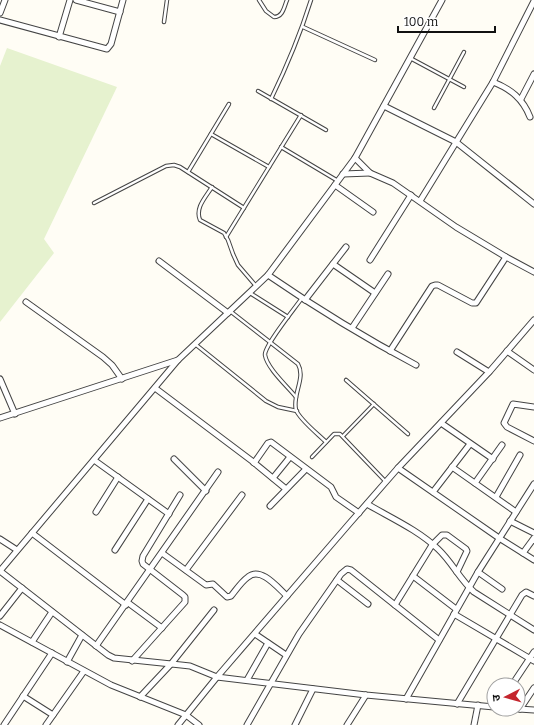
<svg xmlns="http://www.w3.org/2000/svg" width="534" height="725" font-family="Bitter,'Noto Sans Devanagari',serif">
  <rect width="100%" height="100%" fill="#fffdf5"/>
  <!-- pitch -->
  <path fill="#e6f2cf" d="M7,48L117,87L44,239L54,253L0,322V66Z"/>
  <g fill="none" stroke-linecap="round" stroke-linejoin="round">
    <defs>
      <g id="lane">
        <path d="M259,0L266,11L274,17C283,17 284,7 287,0"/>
        <path d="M164,22L167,0"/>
        <path d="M303,27L375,60"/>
        <path d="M410,58L464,87"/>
        <path d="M258,91L326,130"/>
        <path d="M271,99C287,66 300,35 311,0"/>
        <path d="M434,108L464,52"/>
        <path d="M211,134L269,167"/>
        <path d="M281,147L338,181"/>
        <path d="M188,172L229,104"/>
        <path d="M212,187C205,198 195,208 200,220L224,233L228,240L233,254L238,265L256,286"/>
        <path d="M94,203L166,166L174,165L180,167L244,208"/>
        <path d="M226,237L301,115"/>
        <path d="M250,293L288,317"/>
        <path d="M230,311L298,364C306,378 292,395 296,410C300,420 318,434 326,442"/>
        <path d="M195,344L266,401L278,407L297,411"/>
        <path d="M346,380L408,434"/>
        <path d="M296,397C287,386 267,368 265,355C264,346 295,308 302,298"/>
        <path d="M343,436L374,404"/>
        <path d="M312,457L334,434H340L386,482"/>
      </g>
      <g id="street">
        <path d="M76,0L120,12"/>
        <path d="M0,13L5,0"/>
        <path d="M0,20L107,49L111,44L123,0"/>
        <path d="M59,37L70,0"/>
        <path d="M493,82C511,89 523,99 530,117"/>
        <path d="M521,99L534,74"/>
        <path d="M384,106L456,142L534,204"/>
        <path d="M355,158L370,173L393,183L456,227L506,257L534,272"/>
        <path d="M343,174L370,173"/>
        <path d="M335,185L373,212"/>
        <path d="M420,201L493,82L534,1"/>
        <path d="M370,260L411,195"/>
        <path d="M159,261L228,313"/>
        <path d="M333,264L375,293"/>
        <path d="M268,275C316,308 365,338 416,365"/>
        <path d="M305,300L346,247"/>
        <path d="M26,302L103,357L112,365L122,379"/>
        <path d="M352,328L388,274"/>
        <path d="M390,351L432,286L435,285H438L472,303H476L506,257"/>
        <path d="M507,351L534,370"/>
        <path d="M457,352L489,372"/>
        <path d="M0,379L15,414"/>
        <path d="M155,388L252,461L286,489"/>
        <path d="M534,407L513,404L504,423L507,427L534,441"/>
        <path d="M0,418L178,360"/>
        <path d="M441,423L493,459"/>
        <path d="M174,459L206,491"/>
        <path d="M94,460L169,514"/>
        <path d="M254,463L268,443L271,442L331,487L336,497L359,513"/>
        <path d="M452,467L516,512"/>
        <path d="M398,468L499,538L534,560"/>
        <path d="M273,478L290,457"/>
        <path d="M475,483L502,445"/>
        <path d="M433,492L470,444"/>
        <path d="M496,497L520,455"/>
        <path d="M367,504C391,518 418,530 438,549C452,562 460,580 474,592L534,630"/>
        <path d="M270,506L306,469"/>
        <path d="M96,512L118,477"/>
        <path d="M510,521L534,533"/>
        <path d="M32,533L126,605"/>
        <path d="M0,539L17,550"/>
        <path d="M115,550L148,499"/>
        <path d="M162,553L206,585L213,584L227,597L231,596C236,590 241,582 248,577C261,566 278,588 287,596"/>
        <path d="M523,553L534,538"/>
        <path d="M186,570L242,495"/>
        <path d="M0,571L178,360L268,275L355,158L442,0"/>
        <path d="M0,571L108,655L114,658L181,665L190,666L217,677L366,695L494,707"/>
        <path d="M478,572L502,589"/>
        <path d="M413,576L456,609"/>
        <path d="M337,580L368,604"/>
        <path d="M127,602L162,628"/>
        <path d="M395,605L432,545L442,535H447L466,549L467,551L457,572"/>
        <path d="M454,614L534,661"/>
        <path d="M0,616L22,588"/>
        <path d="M0,625L111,685L186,715L199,725"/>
        <path d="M255,634L286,655"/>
        <path d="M32,642L52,612"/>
        <path d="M96,646L218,472"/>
        <path d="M132,661L185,602V597L183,595L143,564L142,561L143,556L180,495"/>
        <path d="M67,662L82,635"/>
        <path d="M247,680L268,643"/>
        <path d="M512,685L534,652"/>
        <path d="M23,696L53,715"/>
        <path d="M140,697L171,664L214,610"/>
        <path d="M406,699L478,572L534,484"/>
        <path d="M457,704L522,595L526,592L534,596"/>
        <path d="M519,709L534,710"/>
        <path d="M520,709L534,688"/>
        <path d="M4,725L52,653"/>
        <path d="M46,725L84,671"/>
        <path d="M178,725L217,677L349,524L398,468L490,371L534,320"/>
        <path d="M247,725L299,634L341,574L347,569L351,570L439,640"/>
        <path d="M295,725L313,689"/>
        <path d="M347,725L366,695"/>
        <path d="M474,725L478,705"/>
      </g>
    </defs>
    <!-- lane casing -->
    <use href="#lane" stroke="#444" stroke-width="4.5"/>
    <!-- street casing -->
    <use href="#street" stroke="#444" stroke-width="7"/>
    <!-- lane -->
    <use href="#lane" stroke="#fff" stroke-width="2.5"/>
    <!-- street -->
    <use href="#street" stroke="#fff" stroke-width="5"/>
  </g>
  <!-- north arrow -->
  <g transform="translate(506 697) rotate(264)"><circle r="19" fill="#ffffff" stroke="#a0a0a0"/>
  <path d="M0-3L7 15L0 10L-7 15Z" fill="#c4262e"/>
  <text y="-6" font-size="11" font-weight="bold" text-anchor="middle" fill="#111111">उ</text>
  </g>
  <!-- scale -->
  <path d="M398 26v6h97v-6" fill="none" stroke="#111111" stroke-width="2"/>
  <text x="404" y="26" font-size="12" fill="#111111" stroke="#ffffff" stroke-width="3" paint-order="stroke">100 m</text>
</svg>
